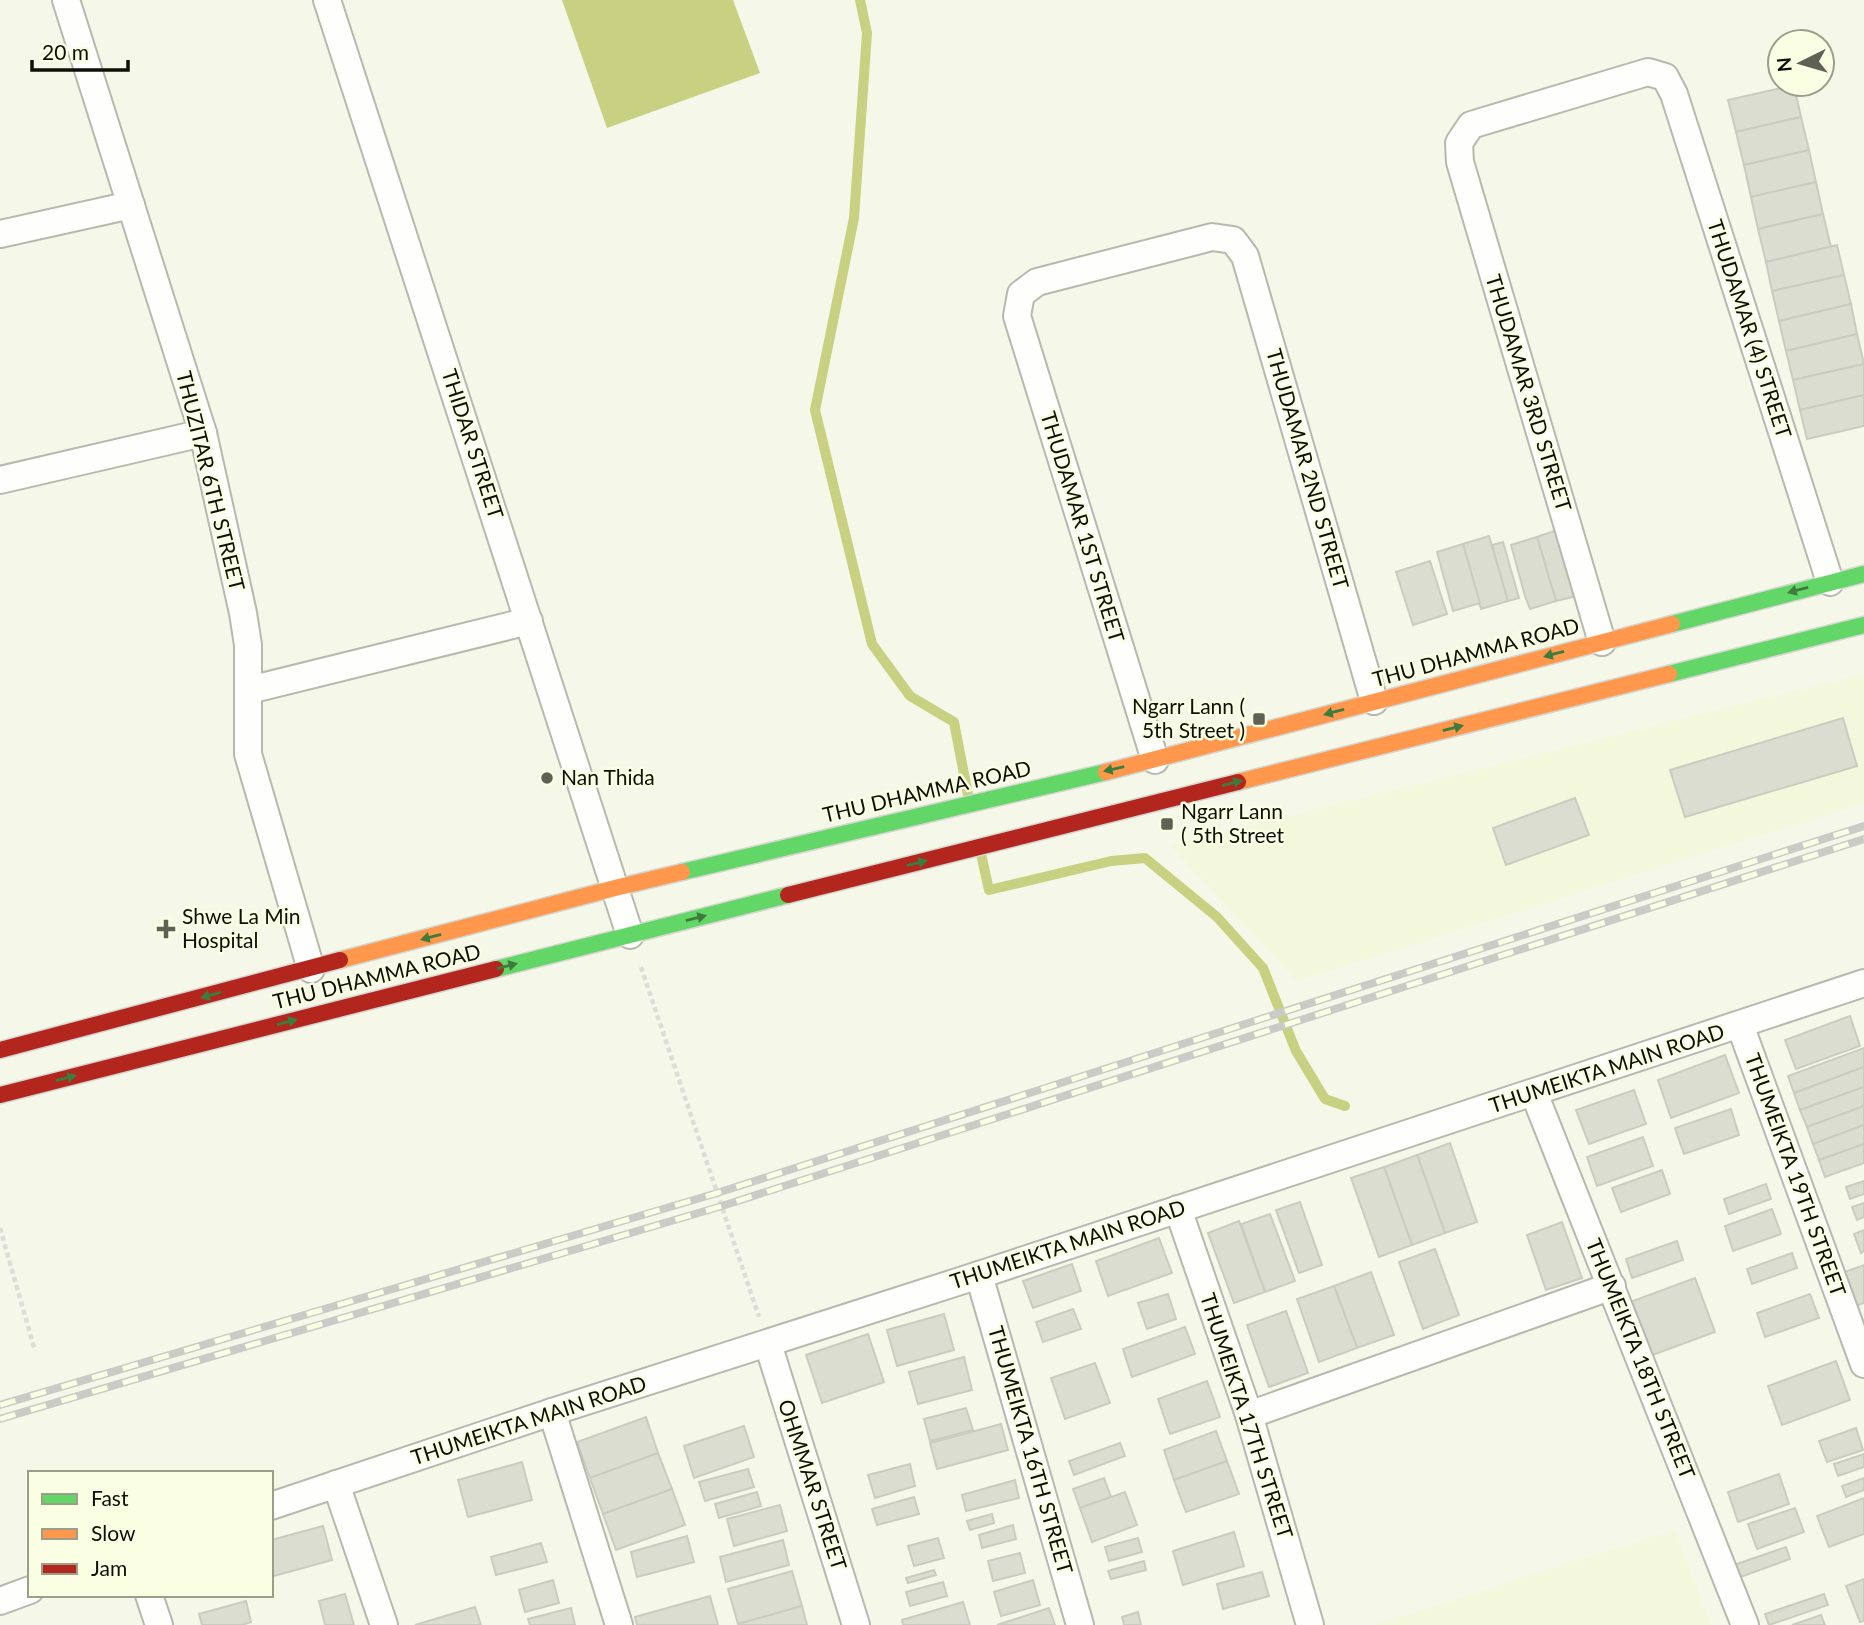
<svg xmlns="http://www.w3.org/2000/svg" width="1864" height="1625" font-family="Lato,sans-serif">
  <rect width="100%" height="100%" fill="#f5f8e8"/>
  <!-- built -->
  <g fill="#f3f7dc">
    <path d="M1864,674V803L1297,981L1171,846Z"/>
    <path d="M1675,1530L1711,1625H1375Z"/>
  </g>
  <!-- water -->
  <path fill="#c8d082" d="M562,0H733L760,73L607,128Z"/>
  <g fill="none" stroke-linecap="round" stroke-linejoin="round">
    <!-- stream -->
    <g stroke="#c8d082" stroke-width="10">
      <path d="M860,0L867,33L854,218L815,410L872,644L910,696L954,722L968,795"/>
      <path d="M981,854L989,890L1111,861L1145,858L1217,917L1263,968L1296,1051L1325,1099L1345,1106"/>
    </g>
  </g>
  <!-- building -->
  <g fill="#dbddd1" stroke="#caccbf" stroke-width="2">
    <path d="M1794,85L1801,117L1736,132L1728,100Z"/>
    <path d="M1801,117L1809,150L1744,165L1736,132Z"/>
    <path d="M1809,150L1816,182L1751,197L1744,165Z"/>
    <path d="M1816,182L1823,214L1758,229L1751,197Z"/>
    <path d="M1823,214L1831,247L1766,262L1758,229Z"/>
    <path d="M1837,245L1844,275L1772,291L1766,262Z"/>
    <path d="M1844,275L1851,304L1779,321L1772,291Z"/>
    <path d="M1851,304L1857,334L1786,351L1779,321Z"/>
    <path d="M1857,334L1864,364L1793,380L1786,351Z"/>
    <path d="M1864,364V395L1800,410L1793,380Z"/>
    <path d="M1864,395V426L1807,439L1800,410Z"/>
    <path d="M1560,529L1581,595L1556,601L1537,537Z"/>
    <path d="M1489,536L1508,601L1481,609L1463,544Z"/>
    <path d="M1537,537L1556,601L1530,609L1525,596L1511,545Z"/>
    <path d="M1503,542L1519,598L1508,601L1492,545Z"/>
    <path d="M1463,544L1480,603L1453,611L1437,552Z"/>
    <path d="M1430,561L1447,614L1413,625L1396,572Z"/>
    <path d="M1843,718L1857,766L1685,817L1670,770Z"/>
    <path d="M1575,798L1589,835L1506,865L1493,828Z"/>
    <path d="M1850,1016L1860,1046L1796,1069L1785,1040Z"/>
    <path d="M1864,1048V1067L1794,1093L1788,1076Z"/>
    <path d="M1725,1055L1739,1093L1671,1118L1658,1080Z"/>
    <path d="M1864,1067V1087L1800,1110L1794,1093Z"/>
    <path d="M1864,1087V1106L1807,1127L1800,1110Z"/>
    <path d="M1634,1090L1646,1124L1589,1144L1576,1110Z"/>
    <path d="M1864,1106V1125L1813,1144L1807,1127Z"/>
    <path d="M1731,1109L1739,1135L1684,1154L1675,1128Z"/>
    <path d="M1864,1125V1144L1819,1160L1813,1144Z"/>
    <path d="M1643,1137L1653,1166L1597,1186L1587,1157Z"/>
    <path d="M1450,1143L1477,1222L1445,1233L1417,1155Z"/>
    <path d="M1864,1144V1163L1825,1177L1819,1160Z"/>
    <path d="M1417,1155L1445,1233L1412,1245L1384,1167Z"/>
    <path d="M1384,1167L1412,1245L1379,1257L1351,1178Z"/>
    <path d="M1662,1170L1670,1194L1621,1212L1612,1188Z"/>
    <path d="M1864,1181V1194L1850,1199L1846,1187Z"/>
    <path d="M1766,1184L1771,1199L1729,1214L1724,1199Z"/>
    <path d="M1300,1202L1322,1265L1299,1273L1276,1210Z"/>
    <path d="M1864,1203V1217L1857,1220L1852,1207Z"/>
    <path d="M1772,1209L1781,1234L1733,1251L1725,1226Z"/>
    <path d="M1270,1214L1295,1281L1265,1292L1241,1224Z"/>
    <path d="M1239,1221L1265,1292L1234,1303L1208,1233Z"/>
    <path d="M1562,1222L1582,1278L1546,1290L1527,1235Z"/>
    <path d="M1864,1230V1251L1861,1253L1854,1234Z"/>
    <path d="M1159,1238L1172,1273L1108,1296L1096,1261Z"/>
    <path d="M1677,1241L1683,1260L1632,1278L1626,1259Z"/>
    <path d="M1435,1249L1459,1315L1423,1329L1399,1262Z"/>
    <path d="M1792,1253L1797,1268L1752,1284L1747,1269Z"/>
    <path d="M1072,1264L1081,1291L1033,1308L1023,1281Z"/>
    <path d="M1864,1265V1303L1851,1308L1839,1274Z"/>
    <path d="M1371,1272L1394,1335L1357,1348L1334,1286Z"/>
    <path d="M1695,1278L1715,1332L1650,1356L1630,1302Z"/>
    <path d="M1334,1286L1357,1348L1319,1362L1297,1299Z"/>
    <path d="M1168,1294L1176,1319L1147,1329L1138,1303Z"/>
    <path d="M1810,1294L1819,1318L1765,1337L1757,1313Z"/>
    <path d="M1073,1309L1081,1329L1043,1342L1036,1322Z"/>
    <path d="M1286,1311L1308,1373L1269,1387L1247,1325Z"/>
    <path d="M944,1314L954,1350L897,1366L887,1330Z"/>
    <path d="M1185,1327L1195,1354L1132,1377L1123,1349Z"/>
    <path d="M868,1334L884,1382L822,1403L806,1355Z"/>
    <path d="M964,1357L972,1390L918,1404L909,1372Z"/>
    <path d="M1836,1361L1850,1400L1782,1425L1768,1386Z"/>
    <path d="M1095,1363L1110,1403L1065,1419L1051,1378Z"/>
    <path d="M1207,1381L1220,1417L1170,1434L1158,1399Z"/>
    <path d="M966,1408L973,1430L930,1441L924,1419Z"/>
    <path d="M646,1417L658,1453L590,1478L577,1442Z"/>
    <path d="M1001,1424L1008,1450L937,1469L930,1443Z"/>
    <path d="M744,1426L754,1457L694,1478L684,1446Z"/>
    <path d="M1856,1428L1863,1450L1827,1462L1819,1441Z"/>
    <path d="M1216,1431L1227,1461L1174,1480L1164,1450Z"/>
    <path d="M1120,1443L1125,1456L1074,1475L1069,1461Z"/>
    <path d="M658,1453L672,1489L603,1514L590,1478Z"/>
    <path d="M1864,1454V1467L1838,1476L1834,1464Z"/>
    <path d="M1227,1461L1239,1494L1186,1512L1174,1480Z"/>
    <path d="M522,1462L532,1500L468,1517L458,1480Z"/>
    <path d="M910,1464L915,1486L875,1498L868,1475Z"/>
    <path d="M748,1469L754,1487L705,1501L699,1482Z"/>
    <path d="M1779,1474L1789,1504L1738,1522L1728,1492Z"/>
    <path d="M1104,1478L1111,1497L1080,1508L1073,1489Z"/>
    <path d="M1864,1478V1490L1846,1497L1842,1486Z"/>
    <path d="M1015,1480L1019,1498L966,1511L962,1495Z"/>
    <path d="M672,1489L685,1525L616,1550L603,1514Z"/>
    <path d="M757,1492L761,1506L719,1518L715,1504Z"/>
    <path d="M1125,1492L1137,1525L1092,1542L1080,1508Z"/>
    <path d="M914,1497L919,1514L877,1525L872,1509Z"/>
    <path d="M1864,1498V1534L1829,1547L1817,1516Z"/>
    <path d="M780,1505L787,1531L734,1546L727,1519Z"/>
    <path d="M1795,1508L1804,1532L1757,1549L1748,1524Z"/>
    <path d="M992,1514L994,1523L970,1530L967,1521Z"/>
    <path d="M1013,1525L1016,1539L982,1548L979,1535Z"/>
    <path d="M323,1526L332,1560L274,1576L271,1565V1540Z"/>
    <path d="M1234,1532L1244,1566L1183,1585L1173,1551Z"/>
    <path d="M687,1536L694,1562L637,1577L631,1552Z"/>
    <path d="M938,1538L944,1558L914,1566L908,1546Z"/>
    <path d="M1138,1538L1142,1552L1109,1561L1105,1547Z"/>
    <path d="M783,1540L789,1565L726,1582L720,1557Z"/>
    <path d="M541,1543L547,1562L496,1575L491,1557Z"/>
    <path d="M1786,1547L1790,1559L1738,1578L1734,1565Z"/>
    <path d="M1020,1553L1025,1573L993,1581L988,1561Z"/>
    <path d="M1144,1561L1146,1570L1111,1579L1108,1571Z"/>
    <path d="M934,1570L936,1575L908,1583L906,1578Z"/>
    <path d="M792,1571L802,1606L738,1624L728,1589Z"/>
    <path d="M1262,1572L1269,1596L1223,1609L1217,1584Z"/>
    <path d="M1864,1579V1621L1860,1622L1846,1586Z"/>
    <path d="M553,1580L559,1603L525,1612L519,1590Z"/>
    <path d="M1033,1580L1040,1605L1001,1616L994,1592Z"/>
    <path d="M943,1582L947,1596L910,1606L906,1592Z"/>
    <path d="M345,1594L354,1625H325L319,1601Z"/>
    <path d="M1824,1594L1828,1605L1769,1625L1765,1614Z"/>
    <path d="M710,1596L718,1625H637L635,1617Z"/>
    <path d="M246,1601L251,1622L242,1625H202L199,1614Z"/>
    <path d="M963,1602L970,1625H903L902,1620Z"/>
    <path d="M802,1606L807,1625H738V1624Z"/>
    <path d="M475,1607L481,1625H415Z"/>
    <path d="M571,1608L575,1625H530L528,1619Z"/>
    <path d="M1049,1608L1055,1625H997Z"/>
    <path d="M1138,1612L1141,1625H1124L1122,1617Z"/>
    <path d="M1821,1615L1825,1625H1792Z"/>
  </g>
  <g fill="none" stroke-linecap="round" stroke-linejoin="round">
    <defs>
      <g id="street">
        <path d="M66,0L203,433L243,613L248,645V754L311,969"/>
        <path d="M327,0L630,935"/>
        <path d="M0,234L131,205"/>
        <path d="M0,480L203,433"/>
        <path d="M1602,642L1460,162L1459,143L1471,125L1648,72L1665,77L1674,94L1830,582"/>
        <path d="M249,690L529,621"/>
        <path d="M1155,760L1017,316L1021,294L1037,282L1212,237L1233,240L1245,256L1374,701"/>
        <path d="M1740,1025L1864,1364"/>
        <path d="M1534,1093L1745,1625"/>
        <path d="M1178,1209L1249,1415L1310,1625"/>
        <path d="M979,1275L1080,1625"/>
        <path d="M768,1344L856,1625"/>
        <path d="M552,1412L619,1625"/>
        <path d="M1249,1415L1612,1286"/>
        <path d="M336,1484L384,1625"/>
        <path d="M271,1506L552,1412L979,1275L1864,983"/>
        <path d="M149,1595L159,1625"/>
        <path d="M0,1601L30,1590"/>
      </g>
      <g id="fast">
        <path d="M1672,624L1864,574"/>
        <path d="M1669,674L1864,625"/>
        <path d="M682,872L1106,772"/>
        <path d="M496,969L788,895"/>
      </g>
      <g id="slow">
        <path d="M1106,772L1672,624"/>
        <path d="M1238,782L1669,674"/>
        <path d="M340,960L615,888L682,872"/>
      </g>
      <g id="jam">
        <path d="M788,895L1238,782"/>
        <path d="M0,1050L340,960"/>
        <path d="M0,1095L496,969"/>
      </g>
    </defs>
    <!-- street casing -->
    <use href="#street" stroke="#b6b9ad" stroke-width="30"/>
    <!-- fast casing -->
    <use href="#fast" stroke="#d4d6cf" stroke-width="19"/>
    <!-- slow casing -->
    <use href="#slow" stroke="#d4d6cf" stroke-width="19"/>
    <!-- jam casing -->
    <use href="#jam" stroke="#d4d6cf" stroke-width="19"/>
    <!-- path -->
    <g stroke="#dcddd8" stroke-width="4.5" stroke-dasharray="5 3.5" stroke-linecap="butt">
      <path d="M641,967L759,1317"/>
      <path d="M0,1228L35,1351"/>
    </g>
    <!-- street -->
    <use href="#street" stroke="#fefefc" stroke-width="26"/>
    <!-- fast -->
    <use href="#fast" stroke="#63d668" stroke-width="16"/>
    <!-- slow -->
    <use href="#slow" stroke="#ff974d" stroke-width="16"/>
    <!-- jam -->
    <use href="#jam" stroke="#b3261e" stroke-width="16"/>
    <defs>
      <g id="rail">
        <path d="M0,1405L717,1193L1864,826"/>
        <path d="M0,1419L722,1206L1864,839"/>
      </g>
    </defs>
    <!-- rail casing -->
    <use href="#rail" stroke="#cacbc6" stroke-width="8"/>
    <!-- rail -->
    <use href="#rail" stroke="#fafee2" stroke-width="5" stroke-dasharray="16" stroke-linecap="butt"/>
  </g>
  <!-- one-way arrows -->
  <defs><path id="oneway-solid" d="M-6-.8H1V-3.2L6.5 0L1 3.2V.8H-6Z" transform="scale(1.75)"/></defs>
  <g fill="#3d7c3c">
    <use href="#oneway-solid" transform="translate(1798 590) rotate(165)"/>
    <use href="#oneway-solid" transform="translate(1554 654) rotate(165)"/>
    <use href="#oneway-solid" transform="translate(1334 712) rotate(165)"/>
    <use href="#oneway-solid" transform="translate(1453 728) rotate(-14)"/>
    <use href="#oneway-solid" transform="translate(1114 769) rotate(167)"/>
    <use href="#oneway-solid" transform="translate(1232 783) rotate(-14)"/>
    <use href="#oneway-solid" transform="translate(917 863) rotate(-14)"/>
    <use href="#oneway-solid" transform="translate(696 918) rotate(-14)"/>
    <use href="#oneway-solid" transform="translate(431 937) rotate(165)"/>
    <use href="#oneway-solid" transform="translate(507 966) rotate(-14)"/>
    <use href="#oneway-solid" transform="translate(211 995) rotate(165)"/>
    <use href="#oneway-solid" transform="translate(287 1022) rotate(-14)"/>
    <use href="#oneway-solid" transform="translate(66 1078) rotate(-14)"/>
  </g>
  <!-- markers -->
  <g fill="#5f6155" stroke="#fafee2" stroke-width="2.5">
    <rect x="1252" y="712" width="14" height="14" rx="3.5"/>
    <circle cx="547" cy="778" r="7"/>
    <rect x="1160" y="817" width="14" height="14" rx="3.5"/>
    <path d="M162.5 918.5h7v7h7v7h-7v7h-7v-7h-7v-7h7z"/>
  </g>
  <g text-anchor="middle" stroke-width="5" stroke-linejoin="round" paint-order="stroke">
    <!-- street labels -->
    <g font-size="21" fill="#0e0f06" stroke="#fafee2">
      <text transform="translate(1749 329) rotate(72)" y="7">THUDAMAR (4) STREET</text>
      <text transform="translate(1528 393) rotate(73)" y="7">THUDAMAR 3RD STREET</text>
      <text transform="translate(472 444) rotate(72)" y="7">THIDAR STREET</text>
      <text transform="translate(1307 469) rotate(74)" y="7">THUDAMAR 2ND STREET</text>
      <text transform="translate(210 481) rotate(76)" y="7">THUZITAR 6TH STREET</text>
      <text transform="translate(1082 527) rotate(73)" y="7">THUDAMAR 1ST STREET</text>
      <text transform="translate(1476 653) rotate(-15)" y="7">THU DHAMMA ROAD</text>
      <text transform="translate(927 792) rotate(-13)" y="7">THU DHAMMA ROAD</text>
      <text transform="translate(377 977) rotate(-14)" y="7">THU DHAMMA ROAD</text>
      <text transform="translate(1607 1069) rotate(-18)" y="7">THUMEIKTA MAIN ROAD</text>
      <text transform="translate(1795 1175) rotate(70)" y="7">THUMEIKTA 19TH STREET</text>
      <text transform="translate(1068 1245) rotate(-18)" y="7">THUMEIKTA MAIN ROAD</text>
      <text transform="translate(1640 1359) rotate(68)" y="7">THUMEIKTA 18TH STREET</text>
      <text transform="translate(1246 1416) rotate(72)" y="7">THUMEIKTA 17TH STREET</text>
      <text transform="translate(529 1421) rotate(-18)" y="7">THUMEIKTA MAIN ROAD</text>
      <text transform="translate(1030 1450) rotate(74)" y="7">THUMEIKTA 16TH STREET</text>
      <text transform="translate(812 1485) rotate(72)" y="7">OHMMAR STREET</text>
    </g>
    <!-- poi labels -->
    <g font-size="21" fill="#0e0f06" stroke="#fafee2" text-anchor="start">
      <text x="1245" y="714" text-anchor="end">Ngarr Lann (<tspan x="1245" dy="24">5th Street )</tspan></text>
      <text x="561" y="785">Nan Thida</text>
      <text x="1181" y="819">Ngarr Lann<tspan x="1181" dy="24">( 5th Street</tspan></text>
      <text x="182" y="924">Shwe La Min<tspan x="182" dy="24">Hospital</tspan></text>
    </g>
  </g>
  <!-- legend -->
  <rect x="28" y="1471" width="245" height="126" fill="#fafee2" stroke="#9c9e8a" stroke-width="2"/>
  <rect x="42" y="1494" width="35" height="10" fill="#63d668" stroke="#9c9e8a" stroke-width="2"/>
  <text x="91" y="1506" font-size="21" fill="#0e0f06">Fast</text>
  <rect x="42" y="1529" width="35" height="10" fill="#ff974d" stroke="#9c9e8a" stroke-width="2"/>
  <text x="91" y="1541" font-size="21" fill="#0e0f06">Slow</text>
  <rect x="42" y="1564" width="35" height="10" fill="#b3261e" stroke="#9c9e8a" stroke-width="2"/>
  <text x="91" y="1576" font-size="21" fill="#0e0f06">Jam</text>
  <!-- north arrow -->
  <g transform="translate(1801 63) rotate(265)"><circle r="33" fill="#fafee2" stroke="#9c9e8a" stroke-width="2"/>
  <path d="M0-5L12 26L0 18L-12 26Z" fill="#5f6155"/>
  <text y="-10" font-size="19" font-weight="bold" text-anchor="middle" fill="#0e0f06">N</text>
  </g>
  <!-- scale -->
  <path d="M32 60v10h96v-10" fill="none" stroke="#0e0f06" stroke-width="3.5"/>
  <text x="42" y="60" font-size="21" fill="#0e0f06" stroke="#fafee2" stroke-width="5" paint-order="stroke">20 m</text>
</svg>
